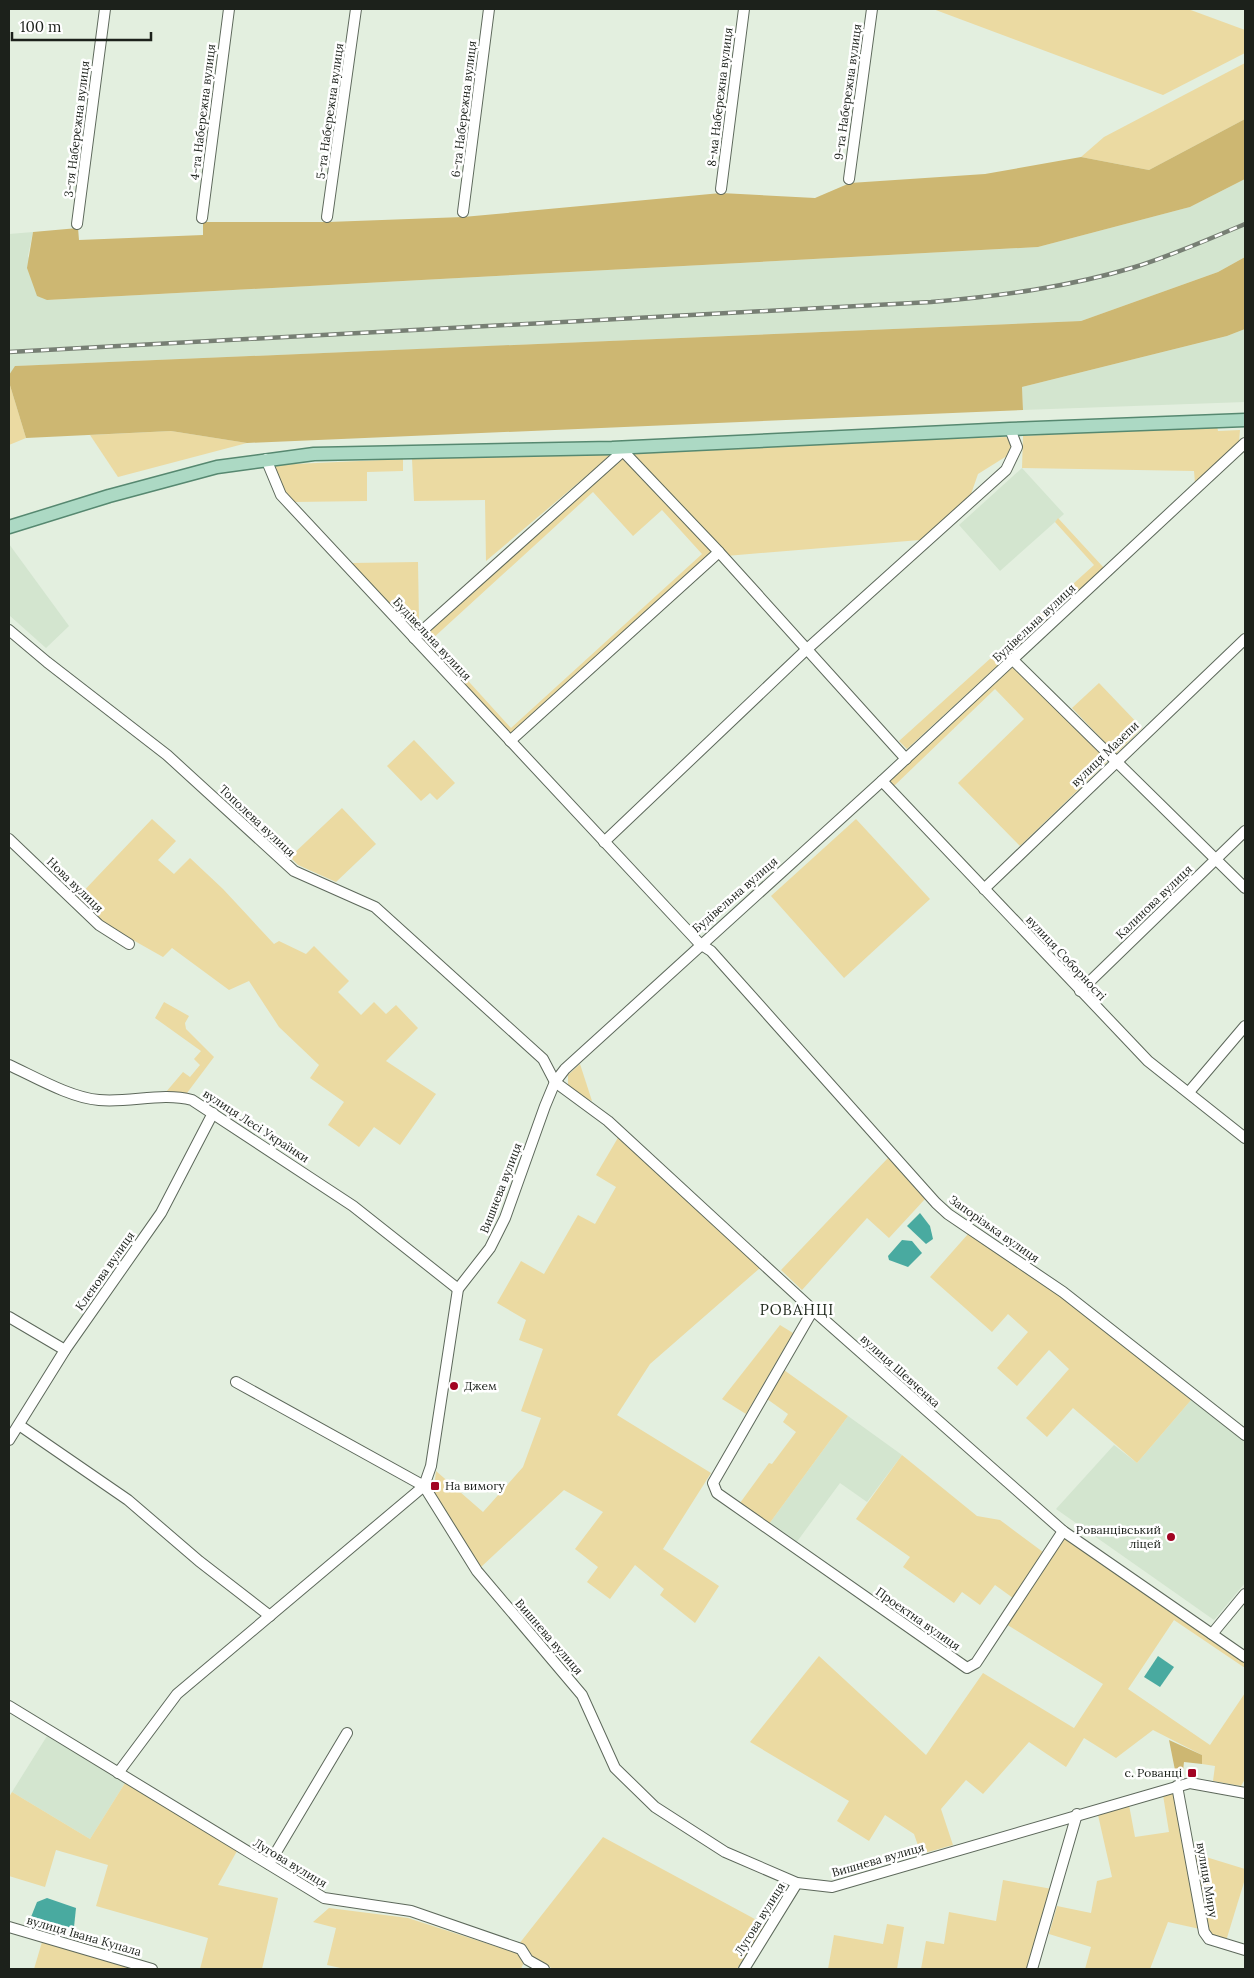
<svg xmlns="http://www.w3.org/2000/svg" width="1254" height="1978" font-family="Lora,serif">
  <rect width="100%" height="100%" fill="#e3efdf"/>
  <!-- built -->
  <g fill="#d3e5cf">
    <path d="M1245,179V257L1218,272L1081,321L16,366L9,375V234L33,232L28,256L47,300L1038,247L1190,207Z"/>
    <path d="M1245,329V402L1023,410L1022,387L1227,336Z"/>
    <path d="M1022,468L1064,514L1000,571L959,525Z"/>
    <path d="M9,544L69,626L46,648L9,615Z"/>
    <path d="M1191,1400L1245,1442V1583L1214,1620L1056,1509L1114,1445L1137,1463Z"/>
    <path d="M848,1416L902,1455L867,1502L840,1483L796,1543L769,1524Z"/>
    <path d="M47,1736L125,1783L90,1839L12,1792Z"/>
  </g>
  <!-- green -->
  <g fill="#ebdaa2" fill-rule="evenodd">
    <path d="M933,9H1188L1245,30V53L1163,95Z"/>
    <path d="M1245,63V119L1149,170L1081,157L1104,137Z"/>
    <path d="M9,382L26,438L9,445Z"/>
    <path d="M1217,426L1218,431L1240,430L1239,442L1195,483L1194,471L1022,468L1023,436Z"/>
    <path d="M171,431L247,443L118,477L90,435Z"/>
    <path d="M1006,437L1013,444L1010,454L978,474L970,497L920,540L726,556L626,450Z"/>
    <path d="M609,450L610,456L486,561L485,500L414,501L412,459Z"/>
    <path d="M624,456L714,552L510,736L420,639ZM593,492L633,536L662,510L702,554L511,728L431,640Z"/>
    <path d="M403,459V471L367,472V501L294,502L285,492L273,465Z"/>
    <path d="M1058,518L1104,568L907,749L899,741L1094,565L1055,522Z"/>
    <path d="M418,562L419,621L411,629L351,563Z"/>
    <path d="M1012,665L1109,760L1020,846L958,783L1024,719L995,689L894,786L890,781Z"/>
    <path d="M1099,683L1142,728L1116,754L1072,708Z"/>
    <path d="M414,740L455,783L437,800L430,793L421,801L387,766Z"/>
    <path d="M342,808L376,844L336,882L298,865L290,857Z"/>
    <path d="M152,819L176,841L158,860L174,874L190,858L223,889L274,944L279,941L306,954L314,946L349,981L338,992L361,1015L374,1002L386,1014L396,1005L418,1028L386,1061L436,1094L400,1145L374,1127L359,1147L328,1125L344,1102L310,1078L319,1065L279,1027L249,981L229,990L172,948L163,957L101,922L77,898Z"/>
    <path d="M856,819L930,899L844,978L771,896Z"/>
    <path d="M164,1002L189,1016L185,1023L186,1029L214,1057L187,1093L166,1092L183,1072L190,1077L200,1065L194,1059L201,1051L155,1018Z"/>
    <path d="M580,1064L592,1101L575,1093L568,1087V1075Z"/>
    <path d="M619,1136L760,1268L650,1364L617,1415L711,1473L663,1549L719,1586L695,1623L660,1595L664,1589L635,1565L610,1599L587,1582L598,1567L575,1549L603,1512L564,1490L481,1567L433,1492H438L439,1480H435L436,1471L483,1512L523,1467L541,1418L521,1411L543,1349L519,1340L526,1320L497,1303L521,1261L544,1274L578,1215L595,1224L616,1187L596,1175Z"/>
    <path d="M888,1158L925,1199L889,1238L867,1218L802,1290L781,1270Z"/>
    <path d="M968,1234L1061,1297L1191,1400L1137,1463L1073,1408L1047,1437L1026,1418L1069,1369L1049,1350L1017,1386L997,1368L1028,1332L1008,1314L992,1332L930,1277Z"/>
    <path d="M780,1325L793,1333L746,1414L722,1399Z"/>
    <path d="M784,1370L848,1416L769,1524L740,1503L769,1463L772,1464L796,1432L783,1422L788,1414L767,1399Z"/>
    <path d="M902,1455L977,1516L1000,1520L1043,1552L1013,1598L995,1585L980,1605L962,1592L954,1603L903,1567L910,1557L856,1519Z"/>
    <path d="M1065,1538L1245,1662V1668L1174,1620L1128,1689L1210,1745L1245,1693V1779L1241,1786L1213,1781L1215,1766L1202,1764V1755L1153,1730L1116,1758L1084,1738L1066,1767L1029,1742L983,1794L966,1780L941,1809L953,1845L921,1854L914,1834L885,1815L869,1841L837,1821L849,1801L750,1742L819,1656L926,1755L983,1673L1074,1728L1103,1684L1006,1624Z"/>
    <path d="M125,1783L237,1851L218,1885L278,1898L262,1969H200L208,1938L96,1906L108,1865L56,1850L45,1887L9,1876V1797L12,1792L90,1839Z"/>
    <path d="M1175,1792L1200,1929L1168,1922L1150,1969H1085L1091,1947L1049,1934L1057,1906L1091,1913L1097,1881L1112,1877L1098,1815L1129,1805L1135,1837L1169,1832L1163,1795Z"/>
    <path d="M603,1837L766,1925L737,1969H553L533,1957L526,1946L519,1944Z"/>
    <path d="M1193,1853L1245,1869V1879L1226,1941L1211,1936L1207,1930Z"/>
    <path d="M1003,1880L1052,1889L1028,1969H921L926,1941L944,1944L949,1912L996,1921Z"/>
    <path d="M329,1908L408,1918L519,1954L524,1962L521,1969H345L327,1965L336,1928L313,1922Z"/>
    <path d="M887,1924L904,1927L897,1969H828L834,1935L883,1944Z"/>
    <path d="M42,1942L134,1969H34Z"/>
  </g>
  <!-- forest -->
  <g fill="#cdb772">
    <path d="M1245,119V179L1190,207L1038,247L47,300L37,296L27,268L33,232L78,228L79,240L203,235V222H328L463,217L721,193L815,198L850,183L985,174L1081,157L1149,170Z"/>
    <path d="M1245,257V329L1227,336L1022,387L1023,410L247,443L171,431L26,438L9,382V375L15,366L1081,321L1218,272Z"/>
    <path d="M1169,1740L1202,1755V1764L1184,1762L1182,1779L1177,1780Z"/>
  </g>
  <!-- water -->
  <g fill="#49aaa0">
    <path d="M920,1213L930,1226L933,1239L926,1244L907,1226Z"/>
    <path d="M902,1240L912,1241L922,1253L908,1267L889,1260L888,1256Z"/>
    <path d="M1158,1656L1174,1667L1160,1687L1144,1677Z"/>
    <path d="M47,1898L76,1908L74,1927L71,1930L34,1922L31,1917L37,1902Z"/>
  </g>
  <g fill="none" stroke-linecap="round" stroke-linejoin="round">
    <defs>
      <g id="minor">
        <path d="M849,179L872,9"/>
        <path d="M721,189L744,9"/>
        <path d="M463,212L489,9"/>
        <path d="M327,217L356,9"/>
        <path d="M202,218L229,9"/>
        <path d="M77,224L105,9"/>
        <path d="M615,449L623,451L719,552L906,759"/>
        <path d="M266,459L281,495L700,944L711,951L936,1203L948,1214L1063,1292L1245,1435"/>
        <path d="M9,630L47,662L167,755L294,871L375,907L543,1059L555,1082L608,1121L813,1310L1063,1531L1245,1657"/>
        <path d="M414,638L623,451"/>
        <path d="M1012,659L1245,888"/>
        <path d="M510,741L719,552"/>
        <path d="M882,781L1148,1061L1245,1138"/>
        <path d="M9,839L99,925L129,944"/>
        <path d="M604,842L806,650L1006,470L1017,447L1010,429"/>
        <path d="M984,889L1245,639"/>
        <path d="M1080,991L1245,831"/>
        <path d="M9,1065C35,1077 71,1098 99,1100C130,1103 162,1092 192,1100L353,1206L458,1289"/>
        <path d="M1189,1092L1245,1026"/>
        <path d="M813,1310L713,1483L717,1493L967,1668L976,1663L1063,1531"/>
        <path d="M9,1317L65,1350"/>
        <path d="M236,1382L424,1486L477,1571L582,1695L615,1768L655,1807L725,1852L797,1883L832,1887L1190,1783L1245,1793"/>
        <path d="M19,1425L128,1500L199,1561L270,1616"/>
        <path d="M9,1440L65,1350L161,1213L213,1113"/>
        <path d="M1212,1634L1245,1594"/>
        <path d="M9,1706L324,1898L411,1911L521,1949L528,1960L544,1969"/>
        <path d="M118,1773L177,1694L424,1486L431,1466L458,1289L490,1248L505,1218L545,1106L555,1082L565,1069L882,781L1245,443"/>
        <path d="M1177,1786L1204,1932L1209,1939L1245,1950"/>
        <path d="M269,1864L347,1733"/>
        <path d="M9,1927L152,1969"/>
        <path d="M744,1969L797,1883"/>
        <path d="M1032,1969L1077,1814"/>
      </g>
      <path id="major" d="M9,527L109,496L217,467L314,454L612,448L1010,429L1245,420"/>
    </defs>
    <!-- minor casing -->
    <use href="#minor" stroke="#5d685b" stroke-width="12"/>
    <!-- major casing -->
    <use href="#major" stroke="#568870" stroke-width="15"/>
    <!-- minor -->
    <use href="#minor" stroke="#fff" stroke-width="10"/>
    <!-- major -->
    <use href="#major" stroke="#acd9c4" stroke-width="12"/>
    <defs>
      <path id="rail" d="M9,352L931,302C1000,296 1069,287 1135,267C1173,255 1209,239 1245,224"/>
    </defs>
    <!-- rail casing -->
    <use href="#rail" stroke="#777f74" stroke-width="4.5"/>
    <!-- rail -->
    <use href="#rail" stroke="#fff" stroke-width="2.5" stroke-dasharray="8" stroke-linecap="butt"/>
  </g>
  <!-- markers -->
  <g fill="#a20423" stroke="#fff" stroke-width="2">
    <circle cx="454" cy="1386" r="5"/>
    <rect x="430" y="1481" width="10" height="10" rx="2.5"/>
    <circle cx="1171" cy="1537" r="5"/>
    <rect x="1187" y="1768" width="10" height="10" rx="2.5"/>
  </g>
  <g text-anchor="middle" stroke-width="5" stroke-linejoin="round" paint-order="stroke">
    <!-- street labels -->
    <g font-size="12" fill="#1c211b" stroke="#fff">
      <text transform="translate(848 92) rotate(-82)" y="4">9-та Набережна вулиця</text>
      <text transform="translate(720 97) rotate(-83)" y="4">8-ма Набережна вулиця</text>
      <text transform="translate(464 109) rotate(-83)" y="4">6-та Набережна вулиця</text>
      <text transform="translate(330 111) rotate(-82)" y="4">5-та Набережна вулиця</text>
      <text transform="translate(203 112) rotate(-83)" y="4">4-та Набережна вулиця</text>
      <text transform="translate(77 129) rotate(-83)" y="4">3-тя Набережна вулиця</text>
      <text transform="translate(1034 623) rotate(-43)" y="4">Будівельна вулиця</text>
      <text transform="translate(432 639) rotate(47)" y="4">Будівельна вулиця</text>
      <text transform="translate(1105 754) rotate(-44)" y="4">вулиця Мазепи</text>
      <text transform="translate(257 821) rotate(43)" y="4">Тополева вулиця</text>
      <text transform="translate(75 885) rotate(44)" y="4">Нова вулиця</text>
      <text transform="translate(735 895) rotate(-41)" y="4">Будівельна вулиця</text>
      <text transform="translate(1154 902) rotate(-44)" y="4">Калинова вулиця</text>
      <text transform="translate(1066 958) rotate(47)" y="4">вулиця Соборності</text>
      <text transform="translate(256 1126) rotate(33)" y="4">вулиця Лесі Українки</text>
      <text transform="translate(501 1188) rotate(-69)" y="4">Вишнева вулиця</text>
      <text transform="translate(994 1229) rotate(35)" y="4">Запорізька вулиця</text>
      <text transform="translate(105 1271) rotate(-55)" y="4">Кленова вулиця</text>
      <text transform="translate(900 1371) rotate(42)" y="4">вулиця Шевченка</text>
      <text transform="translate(918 1619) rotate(35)" y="4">Проектна вулиця</text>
      <text transform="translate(549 1637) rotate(49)" y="4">Вишнева вулиця</text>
      <text transform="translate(878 1860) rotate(-16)" y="4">Вишнева вулиця</text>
      <text transform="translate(290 1863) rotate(31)" y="4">Лугова вулиця</text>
      <text transform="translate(1207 1880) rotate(80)" y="4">вулиця Миру</text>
      <text transform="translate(760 1919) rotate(-58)" y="4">Лугова вулиця</text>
      <text transform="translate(84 1936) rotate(16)" y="4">вулиця Івана Купала</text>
    </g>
    <!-- poi labels -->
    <g font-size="12" fill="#1c211b" stroke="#fff" text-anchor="start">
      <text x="464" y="1390">Джем</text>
      <text x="445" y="1490">На вимогу</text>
      <text x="1161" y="1534" text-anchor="end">Рованцівський<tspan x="1161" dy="14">ліцей</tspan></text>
      <text x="1182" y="1777" text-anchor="end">с. Рованці</text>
    </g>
    <!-- quarter labels -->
    <g font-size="15" letter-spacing="1" fill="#232c20" stroke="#fff">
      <text x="797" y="1315">РОВАНЦІ</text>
    </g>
  </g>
  <!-- border -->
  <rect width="1254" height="1978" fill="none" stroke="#1c211b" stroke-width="20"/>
  <!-- scale -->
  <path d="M12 32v8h139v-8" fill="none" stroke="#1c211b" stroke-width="2.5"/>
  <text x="20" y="32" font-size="15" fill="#1c211b" stroke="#ffffff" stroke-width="4" paint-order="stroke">100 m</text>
</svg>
